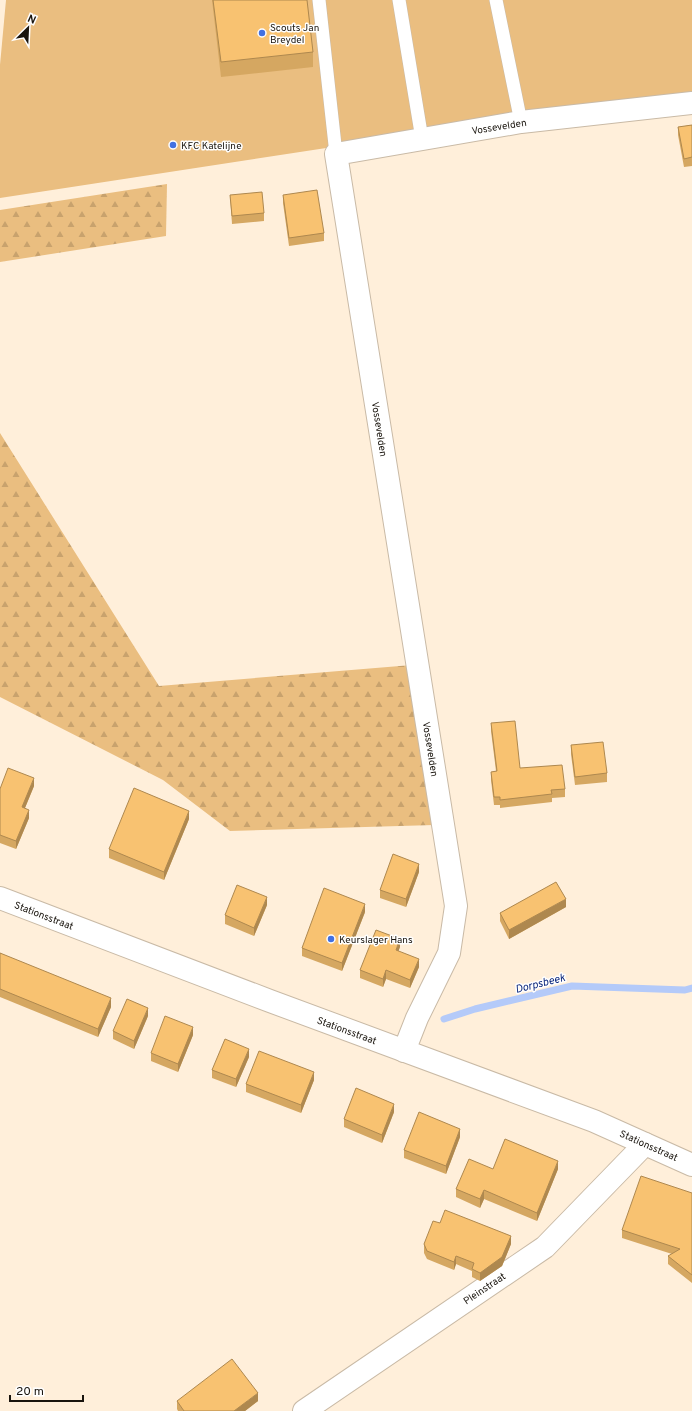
<svg xmlns="http://www.w3.org/2000/svg" width="692" height="1411" font-family="Overpass,sans-serif">
  <defs>
    <pattern id="forest-firs" width="22" height="20" patternUnits="userSpaceOnUse"><rect width="22" height="20" fill="#eabe80"/><path d="M5 1l3.5 6h-7zM16 11l3.5 6h-7z" fill="#c8a26d"/></pattern>
  </defs>
  <rect width="100%" height="100%" fill="#ffefda"/>
  <!-- green -->
  <path fill="#eabe80" d="M6,0H692V92L0,198V65Z"/>
  <!-- forest -->
  <g fill="url(#forest-firs)">
    <path d="M167,184L166,236L0,262V210Z"/>
    <path d="M0,433L159,686L412,665L434,825L230,831L163,780L0,697Z"/>
  </g>
  <g fill="none" stroke-linecap="round" stroke-linejoin="round">
    <!-- stream -->
    <path stroke="#b4caf9" stroke-width="7" d="M444,1019L475,1009L572,986L685,990L692,988"/>
    <defs>
      <g id="service">
        <path d="M319,0L336,154"/>
        <path d="M399,0L422,139"/>
        <path d="M496,0L521,122"/>
      </g>
      <g id="minor">
        <path d="M404,1051L417,1018L449,953L456,906L336,154L521,122L692,103"/>
        <path d="M304,1411L545,1247L645,1144"/>
      </g>
      <path id="tertiary" d="M0,898L270,1001L594,1121L692,1165"/>
    </defs>
    <!-- service casing -->
    <use href="#service" stroke="#c9baa6" stroke-width="14"/>
    <!-- minor casing -->
    <use href="#minor" stroke="#c9baa6" stroke-width="24"/>
    <!-- tertiary casing -->
    <use href="#tertiary" stroke="#c9baa6" stroke-width="24"/>
    <!-- service -->
    <use href="#service" stroke="#fff" stroke-width="13"/>
    <!-- minor -->
    <use href="#minor" stroke="#fff" stroke-width="22"/>
    <!-- tertiary -->
    <use href="#tertiary" stroke="#fff" stroke-width="22"/>
  </g>
  <!-- wall -->
  <g fill="#d5a761">
    <path d="M212,0H307L313,52V67L221,77Z"/>
    <path d="M692,125V166L684,167L678,135V127Z"/>
    <path d="M230,195L264,213V221L232,224Z"/>
    <path d="M283,195L324,233V241L289,246L283,203Z"/>
    <path d="M491,723L520,768L565,789V797L552,798V802L500,808V805H494L491,780V772L496,771L491,731Z"/>
    <path d="M571,745L607,773V782L575,785L571,754Z"/>
    <path d="M34,786L25,808L29,818L16,849L0,843V789Z"/>
    <path d="M189,819L164,880L109,858V849Z"/>
    <path d="M419,872L406,907L380,898V890Z"/>
    <path d="M267,905L254,936L225,924V915Z"/>
    <path d="M566,907L509,939L500,921V913Z"/>
    <path d="M365,912L342,971L302,956V948Z"/>
    <path d="M400,947L398,951L419,967L410,988L386,979L383,987L360,978V970Z"/>
    <path d="M0,953L111,1007L98,1037L0,997Z"/>
    <path d="M148,1016L134,1049L113,1039V1031Z"/>
    <path d="M193,1035L178,1072L151,1061V1053Z"/>
    <path d="M249,1057L236,1087L212,1078V1070Z"/>
    <path d="M314,1080L301,1113L246,1092V1084Z"/>
    <path d="M394,1112L382,1143L344,1127V1119Z"/>
    <path d="M460,1137L446,1174L404,1158V1150Z"/>
    <path d="M493,1169H558L537,1221L484,1199L480,1208L456,1197V1189Z"/>
    <path d="M692,1193V1283L668,1264V1256L672,1254L622,1238V1230Z"/>
    <path d="M440,1223L511,1244L502,1266L480,1281L472,1277V1271L456,1264L454,1270L427,1259L424,1253V1244Z"/>
    <path d="M177,1401H258L245,1411H178L177,1409Z"/>
  </g>
  <!-- shaded-wall -->
  <g fill="#ae884f">
    <path d="M34,778V786L22,815V807Z"/>
    <path d="M29,810V818L16,849V841Z"/>
    <path d="M189,811V819L164,880V872Z"/>
    <path d="M419,864V872L406,907V899Z"/>
    <path d="M267,897V905L254,936V928Z"/>
    <path d="M566,899V907L509,939V930Z"/>
    <path d="M365,904V912L342,971V963Z"/>
    <path d="M400,939V947L396,958V950Z"/>
    <path d="M419,959V967L410,988V980Z"/>
    <path d="M386,970V979L383,987V979Z"/>
    <path d="M111,998V1007L98,1037V1029Z"/>
    <path d="M148,1008V1016L134,1049V1041Z"/>
    <path d="M193,1027V1035L178,1072V1064Z"/>
    <path d="M249,1049V1057L236,1087V1079Z"/>
    <path d="M314,1072V1080L301,1113V1105Z"/>
    <path d="M394,1104V1112L382,1143V1135Z"/>
    <path d="M460,1129V1137L446,1174V1166Z"/>
    <path d="M558,1161V1169L537,1221V1213Z"/>
    <path d="M484,1190V1199L480,1208V1199Z"/>
    <path d="M511,1236V1244L502,1266L480,1281V1273Z"/>
    <path d="M456,1256V1264L454,1270V1262Z"/>
    <path d="M258,1393V1401L245,1411H234Z"/>
  </g>
  <!-- building -->
  <g fill="#f8c271" stroke="#ae884f">
    <path d="M213,0H307L313,52L221,62Z"/>
    <path d="M692,125V157L684,159L678,127Z"/>
    <path d="M317,190L324,233L289,238L283,195Z"/>
    <path d="M262,192L264,213L232,216L230,195Z"/>
    <path d="M515,721L520,768L562,765L565,789L551,790L552,794L500,800V797H494L491,772L497,771L491,723Z"/>
    <path d="M603,742L607,773L575,777L571,745Z"/>
    <path d="M8,768L34,778L22,807L29,810L16,841L0,835V789Z"/>
    <path d="M134,788L189,811L164,872L109,849Z"/>
    <path d="M393,854L419,864L406,899L380,890Z"/>
    <path d="M556,882L566,899L509,930L500,913Z"/>
    <path d="M237,885L267,897L254,928L225,915Z"/>
    <path d="M324,888L365,904L342,963L302,948Z"/>
    <path d="M376,930L400,939L396,950L419,959L410,980L386,970L383,979L360,970Z"/>
    <path d="M0,953L111,998L98,1029L0,989Z"/>
    <path d="M127,999L148,1008L134,1041L113,1031Z"/>
    <path d="M165,1016L193,1027L178,1064L151,1053Z"/>
    <path d="M225,1039L249,1049L236,1079L212,1070Z"/>
    <path d="M259,1051L314,1072L301,1105L246,1084Z"/>
    <path d="M356,1088L394,1104L382,1135L344,1119Z"/>
    <path d="M419,1112L460,1129L446,1166L404,1150Z"/>
    <path d="M505,1139L558,1161L537,1213L484,1190L480,1199L456,1189L469,1159L493,1169Z"/>
    <path d="M641,1176L692,1193V1275L668,1256L680,1249L622,1230Z"/>
    <path d="M445,1210L511,1236L502,1257L480,1273L472,1269L474,1263L456,1256L454,1262L427,1251L424,1244L433,1221L440,1223Z"/>
    <path d="M232,1359L258,1393L234,1411H184L177,1401Z"/>
  </g>
  <!-- markers -->
  <g fill="#4270e1" stroke="#fff" stroke-width="1.5">
    <circle cx="262" cy="33" r="4"/>
    <circle cx="173" cy="145" r="4"/>
    <circle cx="331" cy="939" r="4"/>
  </g>
  <g text-anchor="middle" stroke-width="3" stroke-linejoin="round" paint-order="stroke">
    <!-- poi labels -->
    <g font-size="10" fill="#19140d" stroke="#fff" text-anchor="start">
      <text x="270" y="31">Scouts Jan<tspan x="270" dy="12">Breydel</tspan></text>
      <text x="181" y="149">KFC Katelijne</text>
      <text x="339" y="943">Keurslager Hans</text>
    </g>
    <!-- street labels -->
    <g font-size="10" fill="#19140d" stroke="#fff">
      <text transform="translate(499 126) rotate(-9)" y="4">Vossevelden</text>
      <text transform="translate(380 429) rotate(81)" y="4">Vossevelden</text>
      <text transform="translate(431 749) rotate(81)" y="4">Vossevelden</text>
      <text transform="translate(44 915) rotate(21)" y="4">Stationsstraat</text>
      <text transform="translate(347 1030) rotate(20)" y="4">Stationsstraat</text>
      <text transform="translate(649 1145) rotate(24)" y="4">Stationsstraat</text>
      <text transform="translate(484 1288) rotate(-34)" y="4">Pleinstraat</text>
    </g>
    <!-- water labels -->
    <g font-size="11" font-style="italic" fill="#0b277c" stroke="#fff">
      <text transform="translate(540 983) rotate(-14)" y="4">Dorpsbeek</text>
    </g>
  </g>
  <!-- north arrow -->
  <g transform="translate(28 28) rotate(24)" stroke="#ffffff" stroke-width="3" paint-order="stroke">
  <path d="M0-3L7 15L0 10L-7 15Z" fill="#19140d"/>
  <text y="-6" font-size="11" font-weight="bold" text-anchor="middle" fill="#19140d">N</text>
  </g>
  <!-- scale -->
  <path d="M10 1395v6h73v-6" fill="none" stroke="#19140d" stroke-width="2"/>
  <text x="16" y="1395" font-size="12" fill="#19140d" stroke="#ffffff" stroke-width="3" paint-order="stroke">20 m</text>
</svg>
